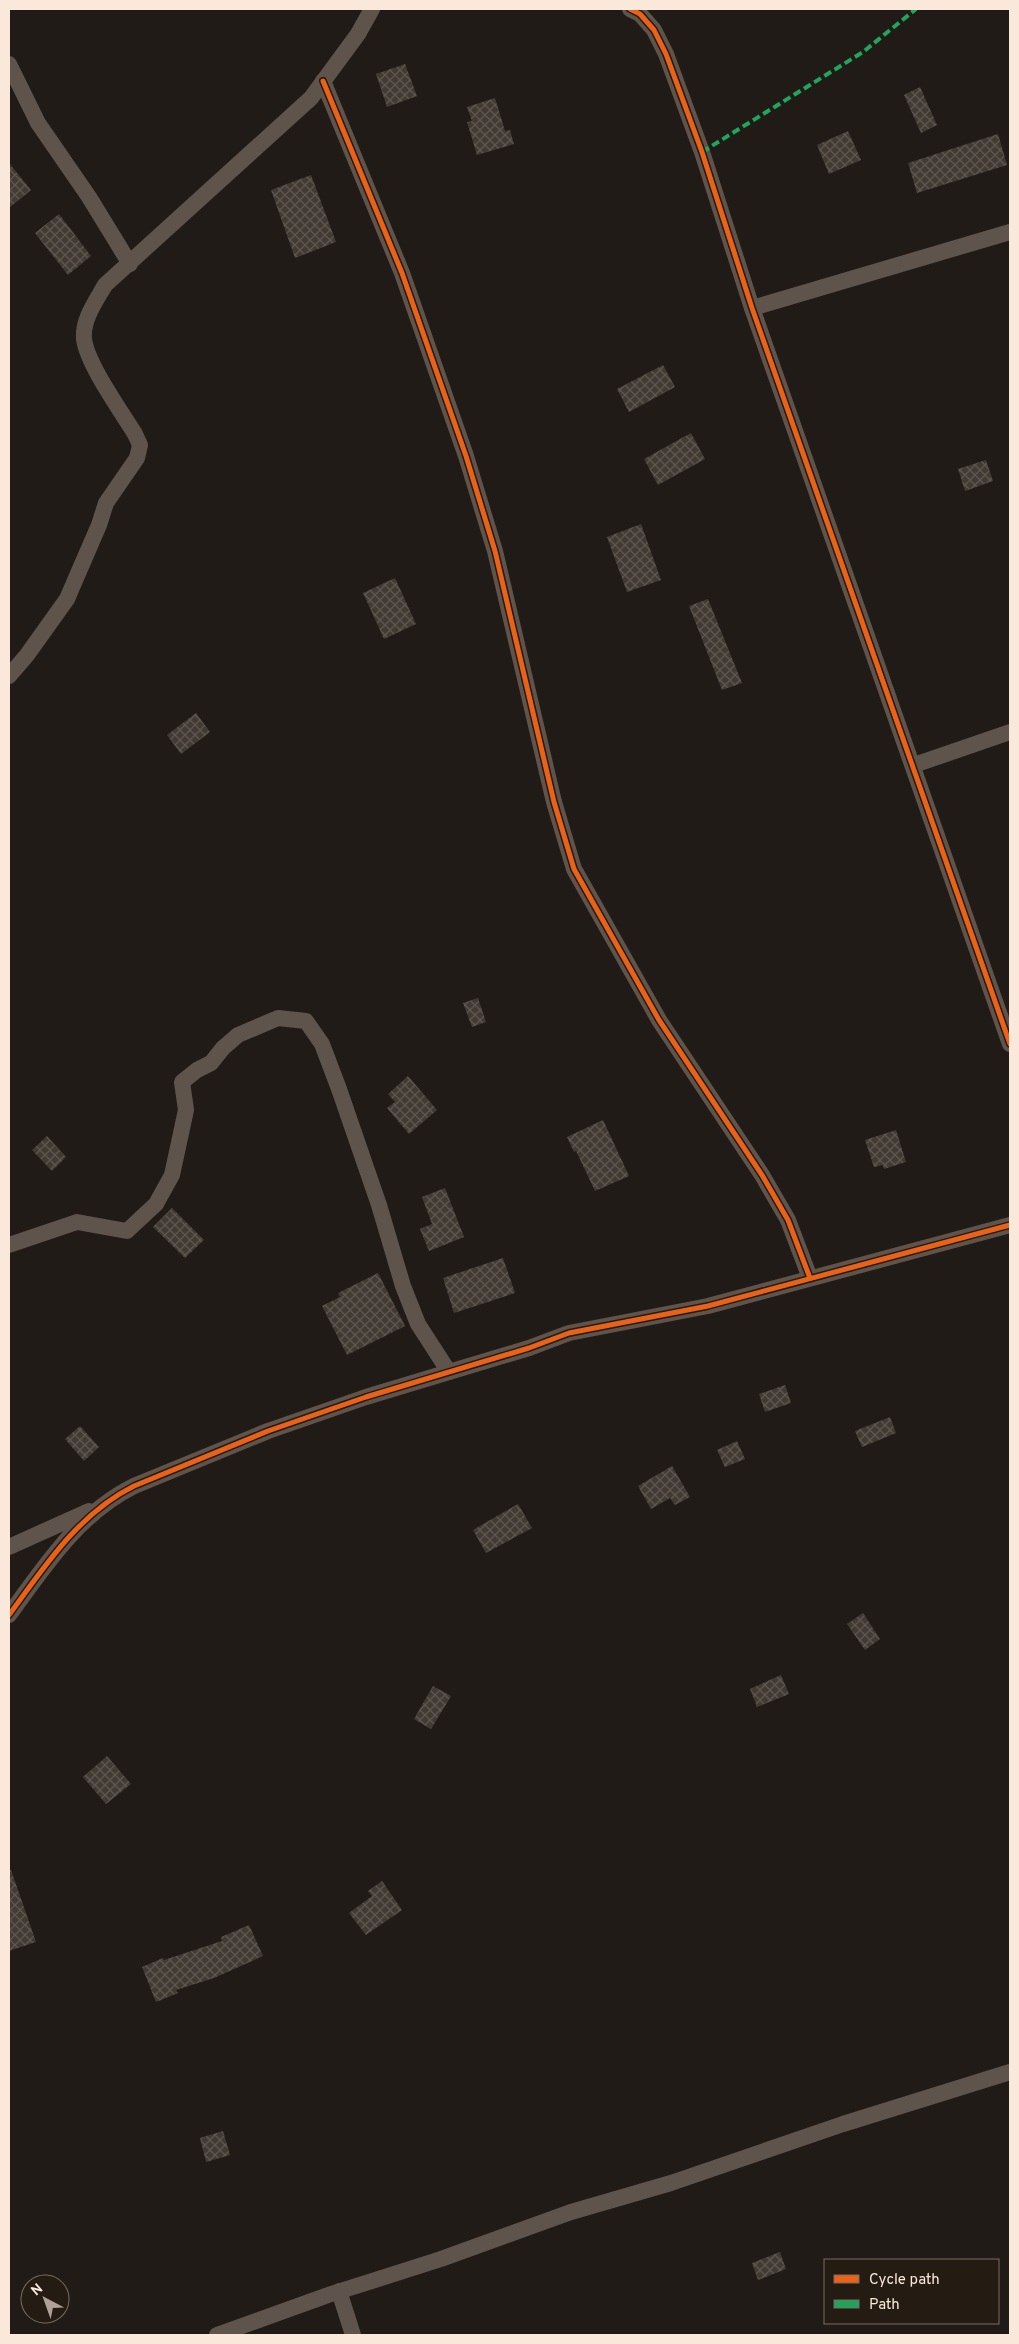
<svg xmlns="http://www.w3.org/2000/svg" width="1019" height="2344" font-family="Overpass,sans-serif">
  <defs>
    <pattern id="building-cross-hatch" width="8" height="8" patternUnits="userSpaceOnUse" patternTransform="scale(1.25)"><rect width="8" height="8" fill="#423b34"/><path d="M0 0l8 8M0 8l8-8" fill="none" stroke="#5e5751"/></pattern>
  </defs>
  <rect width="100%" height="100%" fill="#201b16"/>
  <!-- building -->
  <g fill="url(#building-cross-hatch)">
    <path d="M405,64L417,96L387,107L376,74Z"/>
    <path d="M920,87L937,125L921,133L904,95Z"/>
    <path d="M495,98L505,131L510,130L514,144L477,155L467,122L472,121L467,107Z"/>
    <path d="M848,131L861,160L829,174L817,145Z"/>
    <path d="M998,134L1007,165L917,193L908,163Z"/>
    <path d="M9,163L31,190L9,208Z"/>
    <path d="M311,175L336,242L295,258L271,190Z"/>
    <path d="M59,214L91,256L68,275L35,233Z"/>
    <path d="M663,365L675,387L629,412L617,389Z"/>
    <path d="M691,433L705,459L658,485L644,459Z"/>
    <path d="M986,460L993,481L965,491L958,469Z"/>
    <path d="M641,524L661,580L627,592L607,537Z"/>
    <path d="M395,578L416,624L384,639L363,593Z"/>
    <path d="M708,599L742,683L722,690L689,606Z"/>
    <path d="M196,713L210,732L181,754L167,735Z"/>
    <path d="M478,998L486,1022L472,1027L463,1003Z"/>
    <path d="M408,1076L437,1110L409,1134L387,1108L395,1102L388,1094Z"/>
    <path d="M603,1120L629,1176L595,1191L576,1151L574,1152L567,1137Z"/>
    <path d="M896,1130L906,1162L884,1169L883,1165L874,1167L865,1140Z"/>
    <path d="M47,1136L66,1157L52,1171L32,1150Z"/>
    <path d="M445,1188L464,1237L429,1251L420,1229L432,1224L422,1197Z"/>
    <path d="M172,1208L204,1240L185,1258L153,1227Z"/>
    <path d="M503,1258L515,1293L454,1313L443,1278Z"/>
    <path d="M378,1273L405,1326L347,1355L322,1306L340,1297L338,1293Z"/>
    <path d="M785,1385L791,1403L765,1412L759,1394Z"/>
    <path d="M890,1417L896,1433L862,1447L855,1431Z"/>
    <path d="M80,1426L99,1447L84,1461L65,1439Z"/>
    <path d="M737,1441L745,1459L725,1467L717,1450Z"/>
    <path d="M672,1466L690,1497L675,1505L670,1498L651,1509L638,1486Z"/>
    <path d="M518,1504L532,1528L486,1553L473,1530Z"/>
    <path d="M863,1613L880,1639L865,1650L847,1624Z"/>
    <path d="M781,1675L789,1694L757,1707L750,1689Z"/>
    <path d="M433,1686L451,1696L431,1729L414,1719Z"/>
    <path d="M107,1756L131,1784L106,1804L83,1777Z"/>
    <path d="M9,1870H11L36,1942L9,1951Z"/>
    <path d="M382,1881L402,1910L366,1935L349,1913L372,1896L368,1891Z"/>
    <path d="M249,1925L263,1956L214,1978L176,1990L178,1993L156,2002L142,1967L163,1958L164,1960L222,1941L221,1937Z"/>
    <path d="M223,2131L230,2155L206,2162L200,2138Z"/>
    <path d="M780,2252L786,2269L758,2280L752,2263Z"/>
  </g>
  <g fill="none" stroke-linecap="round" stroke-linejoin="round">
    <!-- street -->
    <g stroke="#5f544c" stroke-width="16">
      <path d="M630,9L640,14L654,30L666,54L702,152L752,308L1010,1044"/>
      <path d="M9,64L38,123L89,197L130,264"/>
      <path d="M323,81L402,273L466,456L495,551L554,802L574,869L659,1020L762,1175L788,1220L810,1278"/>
      <path d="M752,308L1010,232"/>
      <path d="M9,676L27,655L67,599L99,525L106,503L137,458L140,445L135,434C121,411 87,364 84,339C82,320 96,301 105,285L311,98L358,34L372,9"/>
      <path d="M914,765L1010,732"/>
      <path d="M9,1245L77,1222L127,1231L156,1204L172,1175L186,1110L182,1082L197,1070L211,1063L223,1048L238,1035L278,1018L306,1021L322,1044L339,1089L379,1205L403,1286L418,1324L449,1372"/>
      <path d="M9,1547L89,1511"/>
      <path d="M9,1615C45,1566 78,1514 134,1486L268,1431L366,1397L529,1348L569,1333L708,1306L1010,1225"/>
      <path d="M339,2291L353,2335"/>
      <path d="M217,2335L331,2294L441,2259L571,2212L671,2183L843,2124L1010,2072"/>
    </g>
    <!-- quiet -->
    <path stroke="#20a55d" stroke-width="4" stroke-dasharray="8 4" stroke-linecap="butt" d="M702,152L863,52L916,9"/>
    <defs>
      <g id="cycleway">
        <path d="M630,9L640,14L654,30L666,54L702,152L752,308L1010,1044"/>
        <path d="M323,81L402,273L466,456L495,551L554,802L574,869L659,1020L762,1175L788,1220L810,1278"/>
        <path d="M9,1615C45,1566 78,1514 134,1486L268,1431L366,1397L529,1348L569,1333L708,1306L1010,1225"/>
      </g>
    </defs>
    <!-- cycleway casing -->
    <use href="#cycleway" stroke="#241b12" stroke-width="8"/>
    <!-- cycleway -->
    <use href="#cycleway" stroke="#ea6118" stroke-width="5"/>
  </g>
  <!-- border -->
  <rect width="1019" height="2344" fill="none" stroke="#fae9da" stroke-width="20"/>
  <!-- legend -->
  <rect x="824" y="2259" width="175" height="65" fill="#241b12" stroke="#7a6d62"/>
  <rect x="834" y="2275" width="25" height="8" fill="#ea6118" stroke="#7a6d62"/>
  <text x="869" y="2284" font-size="15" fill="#fae9da">Cycle path</text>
  <rect x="834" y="2300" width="25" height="8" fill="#20a55d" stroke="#7a6d62"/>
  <text x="869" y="2309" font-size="15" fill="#fae9da">Path</text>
  <!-- north arrow -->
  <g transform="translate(45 2299) rotate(319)"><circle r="24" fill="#241b12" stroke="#7a6d62"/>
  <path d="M0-4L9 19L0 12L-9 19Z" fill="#aea195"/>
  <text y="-8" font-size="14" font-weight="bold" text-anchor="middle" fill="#fae9da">N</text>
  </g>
</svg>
